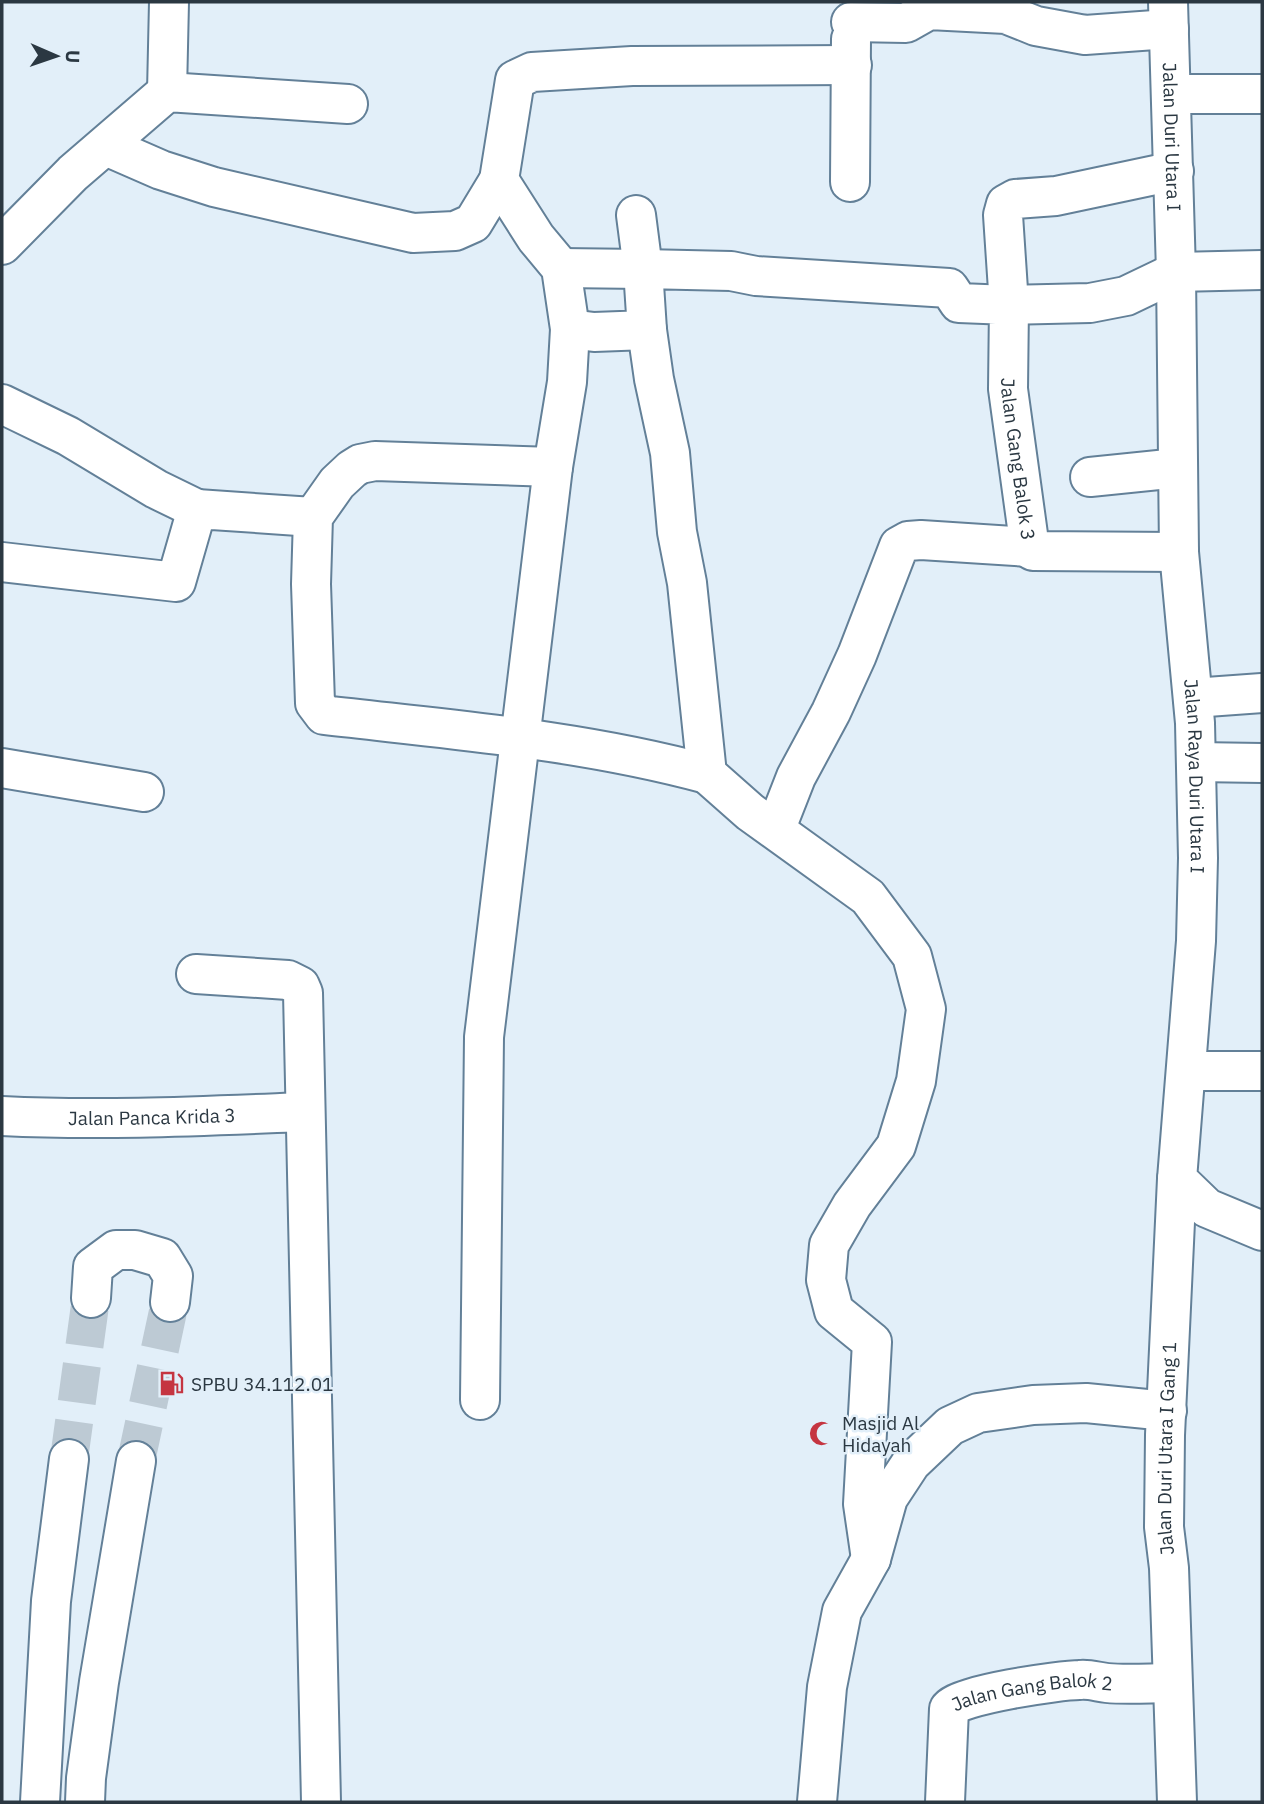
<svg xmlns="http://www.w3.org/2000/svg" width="1264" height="1804" font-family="'IBM Plex Sans',sans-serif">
  <rect width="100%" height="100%" fill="#e2eff9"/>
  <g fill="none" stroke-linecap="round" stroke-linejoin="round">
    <!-- minor-tunnel -->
    <g stroke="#bdcad4" stroke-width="38" stroke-dasharray="38 19" stroke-linecap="butt">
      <path d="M69,1459L91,1298"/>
      <path d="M136,1461L170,1302"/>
    </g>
    <defs>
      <g id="minor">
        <path id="s1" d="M1168,2L1176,272L1179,552L1195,723L1198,858L1196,941L1177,1179L1207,1208L1262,1231"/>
        <path d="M851,22L906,23L929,10L1006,14L1036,26L1085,35L1169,29"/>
        <path d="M167,92L169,2"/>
        <path d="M1171,94H1262"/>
        <path d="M106,146L161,170L214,187L413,233L455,231L473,223L499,180"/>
        <path d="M1174,171L1056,196L1015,199L1006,204L1003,215L1009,305L1090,303L1126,296L1176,272L1262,270"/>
        <path d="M850,182L851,39"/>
        <path d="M2,245L73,173L167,92L348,104"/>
        <path d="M561,268L643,269L636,215"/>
        <path id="s2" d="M570,329L594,332L647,330L643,269L731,271L756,276L949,288L959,303L1009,305L1008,389L1030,549L1033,551L1179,552"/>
        <path d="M647,330L654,379L670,453L677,532L687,583L707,774L750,812L868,897L912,956L926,1009L916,1081L896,1146L852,1205L829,1245L826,1280L834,1311L872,1342L863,1504L871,1559"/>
        <path d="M2,404L68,436L156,489L197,509"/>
        <path d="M553,467L375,461L360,464L352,469L337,483L313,517L311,584L315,703L324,715C453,730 582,740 707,774"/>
        <path d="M1090,477L1178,468"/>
        <path d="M2,562L176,582L197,509L313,517"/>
        <path d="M1193,698L1262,693"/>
        <path d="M1196,762L1262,763"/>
        <path d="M2,768L144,792"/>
        <path d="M776,828L796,777L831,712L857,655L899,546L908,541L921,540L1030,547"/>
        <path d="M196,974L288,980L300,986L303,993L321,1802"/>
        <path d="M1187,1071H1262"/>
        <path id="s3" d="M2,1116C102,1121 203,1116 304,1112"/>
        <path d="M91,1298L93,1267L116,1250H135L162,1258L173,1276L170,1302"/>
        <path d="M480,1400L484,1037L553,467L567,382L570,329L561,268L536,238L499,180L515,80L532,72L632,66L852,65"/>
        <path d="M40,1802L51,1601L69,1459"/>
        <path d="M85,1802L86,1778L99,1682L136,1461"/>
        <path d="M817,1802L827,1687L842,1611L871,1559L888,1498L911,1463L950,1426L978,1413L1033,1405L1086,1403L1167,1411"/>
        <path id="s4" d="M945,1802L949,1709C957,1695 1060,1680 1080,1680C1089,1679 1098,1682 1107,1683C1128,1685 1151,1683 1172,1683"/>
        <path id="s5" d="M1177,1802L1169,1568L1164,1527L1165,1435L1177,1179"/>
      </g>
    </defs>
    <!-- minor casing -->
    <use href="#minor" stroke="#638098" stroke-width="42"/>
    <!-- minor -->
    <use href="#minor" stroke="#fff" stroke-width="38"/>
  </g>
  <!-- icons -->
  <defs>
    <symbol id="fuel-bare" viewBox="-9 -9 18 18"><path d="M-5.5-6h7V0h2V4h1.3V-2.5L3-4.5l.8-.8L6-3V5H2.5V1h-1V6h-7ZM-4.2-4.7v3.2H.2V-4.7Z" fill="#c53541" stroke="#e2eff9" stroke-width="2.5" paint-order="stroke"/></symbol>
    <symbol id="mosque-bare" viewBox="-9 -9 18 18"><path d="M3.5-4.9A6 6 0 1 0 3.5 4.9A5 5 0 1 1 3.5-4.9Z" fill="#c53541" stroke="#e2eff9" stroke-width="2.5" paint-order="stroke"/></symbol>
  </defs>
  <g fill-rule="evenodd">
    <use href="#fuel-bare" x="154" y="1366" width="35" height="35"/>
    <use href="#mosque-bare" x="804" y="1416" width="35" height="35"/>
  </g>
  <g text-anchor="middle" stroke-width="5" stroke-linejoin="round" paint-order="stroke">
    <!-- street labels -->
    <g font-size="19" fill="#2b3842" stroke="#e2eff9">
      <text dy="7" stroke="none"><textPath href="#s1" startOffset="135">Jalan Duri Utara I</textPath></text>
      <text dy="7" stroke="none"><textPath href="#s2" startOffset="668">Jalan Gang Balok 3</textPath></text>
      <text dy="7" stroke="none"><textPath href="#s1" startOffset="775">Jalan Raya Duri Utara I</textPath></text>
      <text dy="7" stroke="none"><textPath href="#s3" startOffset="150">Jalan Panca Krida 3</textPath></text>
      <text dy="7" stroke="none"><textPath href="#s5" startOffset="354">Jalan Duri Utara I Gang 1</textPath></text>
      <text dy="7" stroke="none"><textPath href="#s4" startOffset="180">Jalan Gang Balok 2</textPath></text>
    </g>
    <!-- poi labels -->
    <g font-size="19" fill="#2b3842" stroke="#e2eff9" text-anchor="start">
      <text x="191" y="1391">SPBU 34.112.01</text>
      <text x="842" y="1430">Masjid Al<tspan x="842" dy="22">Hidayah</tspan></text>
    </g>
  </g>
  <!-- border -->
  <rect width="1264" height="1804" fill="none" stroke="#2b3842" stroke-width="7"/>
  <!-- north arrow -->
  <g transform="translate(56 56) rotate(92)" stroke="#e2eff9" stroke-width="5" paint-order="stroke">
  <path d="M0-5L12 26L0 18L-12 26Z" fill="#2b3842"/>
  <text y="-10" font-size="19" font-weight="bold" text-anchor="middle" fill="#2b3842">U</text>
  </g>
</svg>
